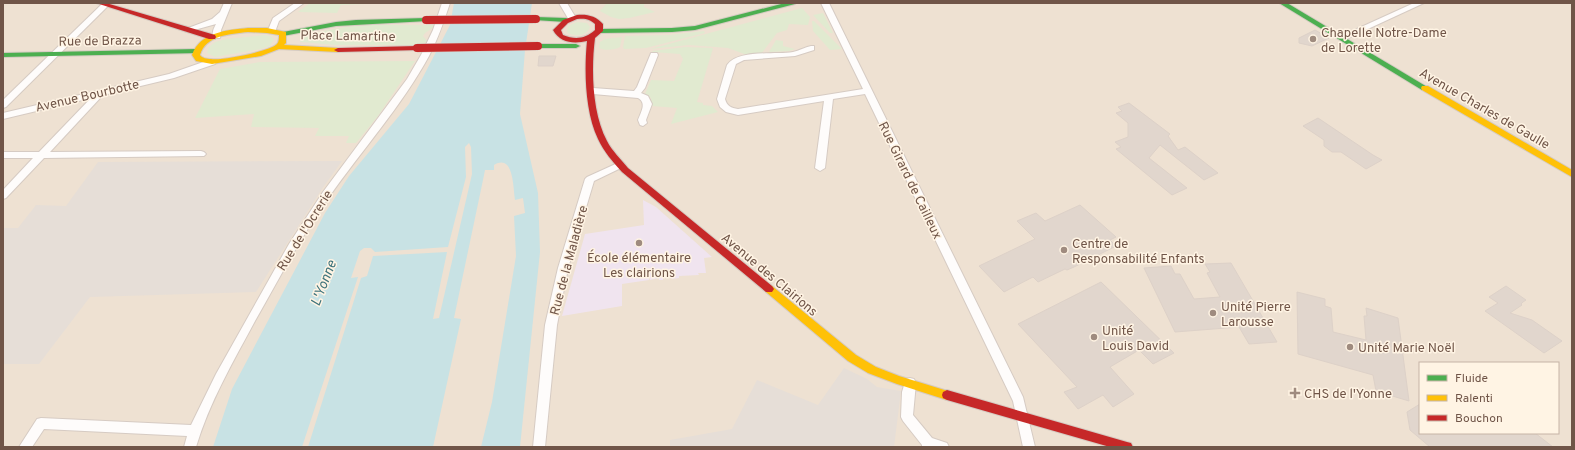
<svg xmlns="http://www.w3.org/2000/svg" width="1575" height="450" font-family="Overpass,sans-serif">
  <rect width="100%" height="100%" fill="#f5eee5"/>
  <!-- residential -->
  <path fill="#eee1d2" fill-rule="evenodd" d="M3,3H1572V447H3ZM1420,363H1558V433H1420Z"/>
  <!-- industrial -->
  <g fill="#e6ded7">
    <path d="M342,161L322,189L256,292L90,297L39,364H3V228H18L36,205L66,206L98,162Z"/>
    <path d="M844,368L867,379L877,387L901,391L894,447H670V440L732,429L757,380L818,405Z"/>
  </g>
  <!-- education -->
  <path fill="#f0e4ef" d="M643,200L656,207L712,257L704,258L706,273H698L699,275L679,276V278L672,279L671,277L663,278V280H659V278L650,280L648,266L649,280L622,284V306L562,316L585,234L644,225Z"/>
  <!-- green -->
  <g fill="#e1ead0">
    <path d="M310,3H366L365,4L341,5L337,13L298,12Z"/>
    <path d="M607,3H644V7L655,12L629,18L619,19L611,17L600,11Z"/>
    <path d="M802,8L810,17L808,25L789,24L787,30L777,33L761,54L747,55L728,48L689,45L650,49Z"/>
    <path d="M823,13L833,33H830L813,15Z"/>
    <path d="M812,21H814L842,49L830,50L813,31Z"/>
    <path d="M577,22L587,23L590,27C587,36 576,37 568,33L567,31L568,26Z"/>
    <path d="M371,25H435C433,30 426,30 423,36L428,42L426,45H335L300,42L303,35L346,27Z"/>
    <path d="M704,31L705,33L646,48L624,49L623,47L625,36L669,35Z"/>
    <path d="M265,35L270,36L274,39L270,46L261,49L215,57L207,53L209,47L215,42L226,39Z"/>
    <path d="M622,37L620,47C615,50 604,51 599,48L600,42L605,39Z"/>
    <path d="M776,40L783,41V46L795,49L789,51L769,52Z"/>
    <path d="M685,47L713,48L697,102L703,103V105L712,106L718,112L671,124L677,108L652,106L651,98L645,94L651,80L674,81L683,59L680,54L653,52L652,51Z"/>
    <path d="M415,61L378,116L356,143H346L349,136H315L319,128L251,127L254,114L195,118L220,69L260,62Z"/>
  </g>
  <!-- water -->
  <path fill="#c8e2e4" d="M454,3H532L525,50L520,114L538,193L540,252L520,447H481L492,402L516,256L514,216L525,213L523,198L515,200C513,188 514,153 494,165V170H485L483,180L454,318L461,319L433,447H308L361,278L367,276L373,256L447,252L433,319L439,318L472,174L471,147L469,143L465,147L466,177L448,247L375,252L371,248H364L360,251L351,278L358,277L302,447H213L232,389L325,213L349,176L409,104L450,25Z"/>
  <!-- building -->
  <g fill="#e1d6cd" stroke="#ddd1c8">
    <path d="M1315,30L1329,38L1312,46L1299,43V38Z"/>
    <path d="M539,56H556L553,66H538Z"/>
    <path d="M1129,103L1170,134L1168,136L1178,150L1185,147L1218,173L1204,180L1160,145L1149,158L1187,188L1172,195L1116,149L1121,147L1115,142L1128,137V123L1116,113L1122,111L1118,107Z"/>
    <path d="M1318,118L1373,155L1382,160L1366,169L1341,152H1332L1324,146V140L1303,126Z"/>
    <path d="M1080,205L1116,237L1110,240L1116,246L1074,267L1067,270L1065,269L1038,282L1033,277L1004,292L979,266L1035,239L1017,221L1036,213L1045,221Z"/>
    <path d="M1231,263L1277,342L1249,344L1239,327L1175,332L1144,268L1171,266L1175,274H1180L1194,299L1220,297L1207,273L1210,272L1205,264Z"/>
    <path d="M1101,282L1174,353L1153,364L1139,350L1110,367L1134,394L1113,407L1103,395L1078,409L1064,392L1077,387L1018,324Z"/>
    <path d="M1506,286L1526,300L1523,302L1521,304L1522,305L1510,313L1532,320L1562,341L1544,353L1485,311L1498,303L1489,297Z"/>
    <path d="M1297,292L1325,299V306L1331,308L1333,332L1366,340L1364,316H1367L1366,308L1398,318L1409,401L1376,391L1373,375L1298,354Z"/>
    <path d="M1420,404V433H1535L1553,447H1430L1410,430L1407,412Z"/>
  </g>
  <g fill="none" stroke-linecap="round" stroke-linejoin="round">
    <defs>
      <g id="street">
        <path d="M103,3H111L6,107L3,108V100Z"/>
        <path d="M224,3H232L221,30L220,38H214C211,33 214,28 216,24L187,32L183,30L212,19L220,12Z"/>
        <path d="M295,3H304L279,21L275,32H269L268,30L273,18Z"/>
        <path d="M442,3H450C444,21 438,39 429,56C401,107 362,150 329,197C301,236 279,279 255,321C233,362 209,403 196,447H184L187,436L44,429L32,447H19L37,419L41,418L191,425L216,374L289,244L323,192L407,79L421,55L433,30Z"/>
        <path d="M559,3H567L576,18L575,20H569Z"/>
        <path d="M821,3H829L1023,397L1035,447H1023L1013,401L865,94L833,99L825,168L820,171L815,168L824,101L738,115L726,112L720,107L717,99L727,65C738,49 775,55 793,52C799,51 805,47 811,46H814V50L795,56L744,60L736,64L725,99C727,106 731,108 738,109L863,89Z"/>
        <path d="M1414,3H1424L1344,40H1341L1337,38Z"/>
        <path d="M651,53H657L658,55L645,88L641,93L648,96L652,104L646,120L647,123L643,126L640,125L638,120C641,112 647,103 638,98L593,94L589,91L593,88L634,91L637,87Z"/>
        <path d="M209,60H212L216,62L215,64L174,78L103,95L50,152L201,151L204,152L206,154L204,156L44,158L6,198L3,199V190L33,158H3V152H39L91,98L3,119V113L169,74Z"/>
        <path d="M620,162L625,165L623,167L594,181L568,268L557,325L545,447H533L545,325L558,268L585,179L587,177Z"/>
        <path d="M910,378L914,379L916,383L913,415L932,438L947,443L949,447H922V445L903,421L901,417L902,392L906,379Z"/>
      </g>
      <g id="fast">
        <path d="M785,3H796L795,4L695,30L672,32L599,33L595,31L599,29L672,28L695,26Z"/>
        <path d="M1279,3H1287L1429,88L1428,90H1422Z"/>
        <path d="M536,17L566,18L570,20L566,22L534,20V18Z"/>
        <path d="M426,18L430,20L428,21L336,26L283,36L279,34L283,32L336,22L356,20Z"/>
        <path d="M535,44H576L580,46L576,48H538L534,46Z"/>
        <path d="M197,49L201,51L200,53L3,57V53Z"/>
      </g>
      <g id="slow">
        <path d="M248,28H267L286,32V43L284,45L338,48L342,50L338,52L279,49L261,56L212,64L196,61L192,55C200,32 227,30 248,28ZM248,32L267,33L279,35C279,38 279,42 277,44C271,51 221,61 211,59C207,59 202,58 200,55C206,35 230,34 248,32Z"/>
        <path d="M1422,86H1428L1572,170V177L1422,90L1421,88Z"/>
        <path d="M769,285L772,286L856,355L876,367L899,376L951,392L952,395L951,398L947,400L897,384L868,373L848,361L766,292L764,289L766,286Z"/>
      </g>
      <g id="jam">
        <path d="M96,3H106L215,35L216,37L215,39H209Z"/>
        <path d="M577,15C587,14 596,16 603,24V31L595,38C591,69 592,113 607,141C612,151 621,159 628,168L772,286L774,289L772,292H766L622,172C613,162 604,152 598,139C585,112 584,71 587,41C574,44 560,43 553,30L563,20ZM577,19C585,18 590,19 595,24V30C585,39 575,40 563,35L561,30L568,23Z"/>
        <path d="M417,46L421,48L420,50L338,52L334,50L338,48Z"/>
        <path d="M947,390L1127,442L1131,443L1133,447H1110L947,400L943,398L942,395L943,392Z"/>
      </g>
    </defs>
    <!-- street casing -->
    <use href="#street" stroke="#d6cbc3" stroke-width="2"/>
    <!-- fast casing -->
    <use href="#fast" stroke="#d5cbc2" stroke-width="2"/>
    <!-- slow casing -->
    <use href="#slow" stroke="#d5cbc2" stroke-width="2"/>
    <!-- jam casing -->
    <use href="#jam" stroke="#d5cbc2" stroke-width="2"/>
    <!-- street -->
    <use href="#street" fill="#fefcfb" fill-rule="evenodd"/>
    <!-- fast -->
    <use href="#fast" fill="#4caf50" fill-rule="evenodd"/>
    <!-- slow -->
    <use href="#slow" fill="#ffc107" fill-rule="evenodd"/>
    <!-- jam -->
    <use href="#jam" fill="#c62828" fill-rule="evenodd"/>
    <defs>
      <g id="jam-bridge">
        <path d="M426,20L536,19"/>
        <path d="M417,48L538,46"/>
      </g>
    </defs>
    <!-- jam-bridge casing -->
    <use href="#jam-bridge" stroke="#d5cbc2" stroke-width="9" stroke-linecap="butt"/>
    <!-- jam-bridge -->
    <use href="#jam-bridge" stroke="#c62828" stroke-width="8"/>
  </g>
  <!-- markers -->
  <g fill="#9f8b7f" stroke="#fff4e4" stroke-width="1.5">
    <circle cx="1313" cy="39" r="4"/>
    <circle cx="639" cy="243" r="4"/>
    <circle cx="1064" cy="250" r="4"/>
    <circle cx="1213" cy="313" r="4"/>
    <circle cx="1094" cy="337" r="4"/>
    <circle cx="1350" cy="347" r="4"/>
    <path d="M1293 387h4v4h4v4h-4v4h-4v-4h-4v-4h4z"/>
  </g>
  <g text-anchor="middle" stroke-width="3" stroke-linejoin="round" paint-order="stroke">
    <!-- poi labels -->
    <g font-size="13" fill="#705548" stroke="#fff4e4" text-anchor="start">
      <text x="1321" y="37">Chapelle Notre-Dame<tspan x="1321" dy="15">de Lorette</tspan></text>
      <text x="1072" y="248">Centre de<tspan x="1072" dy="15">Responsabilité Enfants</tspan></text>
      <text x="639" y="262" text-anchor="middle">École élémentaire<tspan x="639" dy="15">Les clairions</tspan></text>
      <text x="1221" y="311">Unité Pierre<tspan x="1221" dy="15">Larousse</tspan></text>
      <text x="1102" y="335">Unité<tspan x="1102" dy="15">Louis David</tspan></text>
      <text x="1358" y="352">Unité Marie Noël</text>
      <text x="1304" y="398">CHS de l'Yonne</text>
    </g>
    <!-- street labels -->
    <g font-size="13" fill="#705548" stroke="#fff4e4">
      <text transform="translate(348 35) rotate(1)" y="5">Place Lamartine</text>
      <text transform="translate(100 40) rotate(-1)" y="5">Rue de Brazza</text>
      <text transform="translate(87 95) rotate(-13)" y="5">Avenue Bourbotte</text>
      <text transform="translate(1485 108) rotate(30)" y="5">Avenue Charles de Gaulle</text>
      <text transform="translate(911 180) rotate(64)" y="5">Rue Girard de Cailleux</text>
      <text transform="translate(304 230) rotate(-58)" y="5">Rue de l'Ocrerie</text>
      <text transform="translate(568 260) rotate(-75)" y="5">Rue de la Maladière</text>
      <text transform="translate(770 274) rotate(40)" y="5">Avenue des Clairions</text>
    </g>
    <!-- water labels -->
    <g font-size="14" font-style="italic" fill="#3f747c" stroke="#fff4e4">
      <text transform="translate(323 283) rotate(-69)" y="5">L'Yonne</text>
    </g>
  </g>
  <!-- border -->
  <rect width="1575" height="450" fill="none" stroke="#705548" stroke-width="8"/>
  <!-- legend -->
  <rect x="1419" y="362" width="140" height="72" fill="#fff4e4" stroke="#c6b4a6"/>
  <rect x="1427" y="375" width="20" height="6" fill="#4caf50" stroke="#c6b4a6"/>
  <text x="1455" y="382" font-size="12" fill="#705548">Fluide</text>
  <rect x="1427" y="395" width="20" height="6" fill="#ffc107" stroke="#c6b4a6"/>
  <text x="1455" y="402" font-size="12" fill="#705548">Ralenti</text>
  <rect x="1427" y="415" width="20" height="6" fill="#c62828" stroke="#c6b4a6"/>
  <text x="1455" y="422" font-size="12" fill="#705548">Bouchon</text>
</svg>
